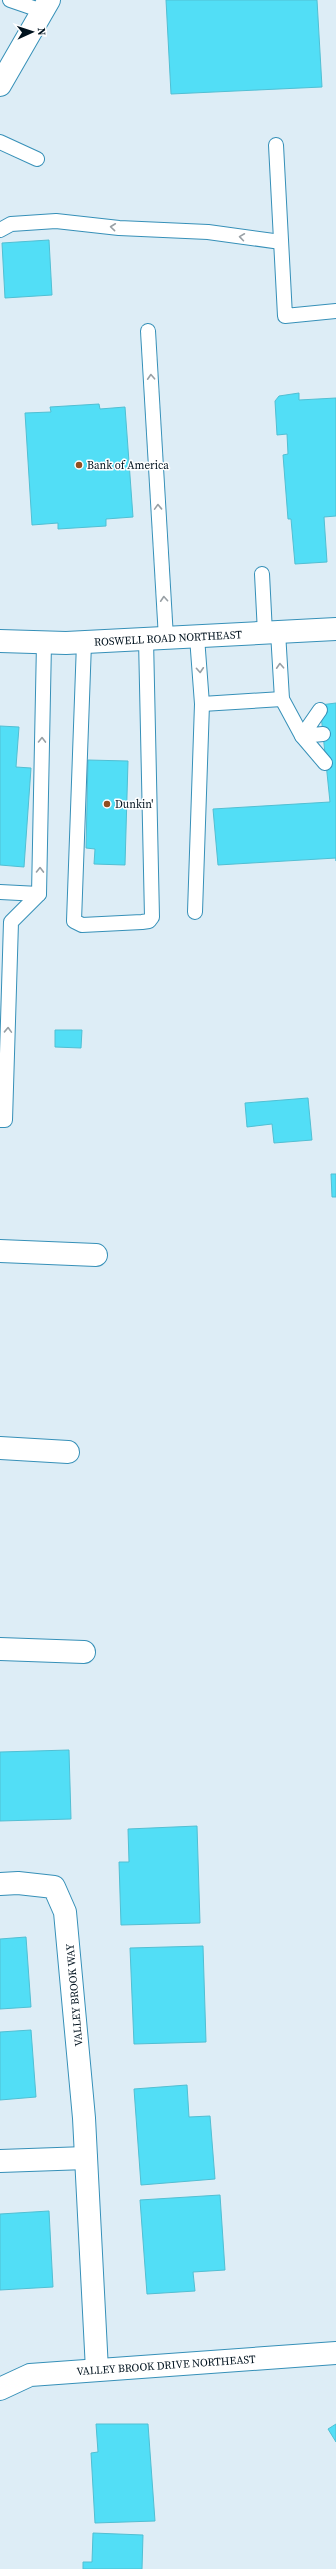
<svg xmlns="http://www.w3.org/2000/svg" width="336" height="2569" font-family="'Source Serif 4',serif">
  <rect width="100%" height="100%" fill="#ddedf6"/>
  <!-- building -->
  <g fill="#52def6" stroke="#51bfd3">
    <path d="M166,0H317L322,87L171,94Z"/>
    <path d="M49,240L52,295L5,298L2,243Z"/>
    <path d="M299,393V400L336,398V516L324,517L327,562L295,564L291,519H288L283,455L288,454L287,434L277,435L275,401L279,396Z"/>
    <path d="M99,404L100,409L125,407L133,517L106,519V526L58,529V523L32,525L25,413L51,412L50,407Z"/>
    <path d="M336,703V861V858L218,865L213,809L330,802L320,705Z"/>
    <path d="M0,726L19,727L16,767L31,768L24,867L0,865Z"/>
    <path d="M88,760L128,761L125,865L94,864L95,849L86,848Z"/>
    <path d="M55,1030H82L81,1048L55,1047Z"/>
    <path d="M308,1098L312,1140L274,1143L272,1124L247,1127L245,1103Z"/>
    <path d="M331,1174H336V1197H332Z"/>
    <path d="M69,1750L71,1819L0,1821V1752Z"/>
    <path d="M197,1826L200,1923L121,1925L119,1862H129L128,1829Z"/>
    <path d="M26,1937L31,2007L0,2009V1939Z"/>
    <path d="M203,1946L206,2042L134,2044L130,1948Z"/>
    <path d="M31,2030L36,2097L0,2100V2032Z"/>
    <path d="M187,2085L189,2117L210,2116L215,2179L141,2185L134,2089Z"/>
    <path d="M220,2195L225,2270L193,2272L195,2291L147,2294L140,2200Z"/>
    <path d="M49,2211L53,2287L0,2290V2214Z"/>
    <path d="M96,2424H148L155,2521L95,2523L91,2453L98,2452Z"/>
    <path d="M336,2424V2442L328,2429Z"/>
    <path d="M93,2533L143,2535L142,2569H83V2562H92Z"/>
  </g>
  <g fill="none" stroke-linecap="round" stroke-linejoin="round">
    <defs>
      <g id="service">
        <path d="M10,0L42,11"/>
        <path d="M0,142L37,159"/>
        <path d="M276,145L285,316L336,311"/>
        <path d="M0,230L11,224L56,221L119,228L208,232L281,242"/>
        <path d="M148,331L166,638"/>
        <path d="M262,574L265,633"/>
        <path d="M278,632L282,699L302,736L325,763"/>
        <path d="M84,643L74,921L82,925L142,922L149,921L152,917L146,639"/>
        <path d="M202,704L282,699"/>
        <path d="M320,710L302,736L323,734"/>
        <path d="M0,892L39,894"/>
        <path d="M195,912L202,704L197,637"/>
        <path d="M0,1120H5L11,922L39,894L44,643"/>
      </g>
      <g id="minor">
        <path d="M0,1251L96,1255"/>
        <path d="M0,1448L68,1452"/>
        <path d="M0,1649L84,1652"/>
        <path d="M0,1884L18,1883L54,1887L65,1912L84,2118L97,2370"/>
        <path d="M0,2161L86,2158"/>
        <path d="M0,2389L30,2375L336,2353"/>
      </g>
      <path id="tertiary" d="M0,85L49,0"/>
      <path id="primary" d="M0,641L66,643L336,629"/>
    </defs>
    <!-- service casing -->
    <use href="#service" stroke="#3690b8" stroke-width="16"/>
    <!-- minor casing -->
    <use href="#minor" stroke="#3690b8" stroke-width="24"/>
    <!-- tertiary casing -->
    <use href="#tertiary" stroke="#3690b8" stroke-width="24"/>
    <!-- primary casing -->
    <use href="#primary" stroke="#3690b8" stroke-width="24"/>
    <!-- service -->
    <use href="#service" stroke="#fff" stroke-width="14"/>
    <!-- minor -->
    <use href="#minor" stroke="#fff" stroke-width="22"/>
    <!-- tertiary -->
    <use href="#tertiary" stroke="#fff" stroke-width="22"/>
    <!-- primary -->
    <use href="#primary" stroke="#fff" stroke-width="22"/>
  </g>
  <!-- one-way arrows -->
  <defs><path id="oneway-chevron" d="M-2-3.5L2.5 0L-2 3.5" fill="none" stroke-width="1.6" stroke-linecap="round" stroke-linejoin="round"/></defs>
  <g stroke="#99a0a5">
    <use href="#oneway-chevron" transform="translate(113 227) rotate(-174)"/>
    <use href="#oneway-chevron" transform="translate(242 237) rotate(-172)"/>
    <use href="#oneway-chevron" transform="translate(151 377) rotate(-93)"/>
    <use href="#oneway-chevron" transform="translate(158 507) rotate(-92)"/>
    <use href="#oneway-chevron" transform="translate(164 599) rotate(-94)"/>
    <use href="#oneway-chevron" transform="translate(280 666) rotate(-93)"/>
    <use href="#oneway-chevron" transform="translate(200 670) rotate(86)"/>
    <use href="#oneway-chevron" transform="translate(42 740) rotate(-89)"/>
    <use href="#oneway-chevron" transform="translate(40 870) rotate(-89)"/>
    <use href="#oneway-chevron" transform="translate(8 1030) rotate(-88)"/>
  </g>
  <!-- markers -->
  <g fill="#924e20" stroke="#fff" stroke-width="1.5">
    <circle cx="79" cy="465" r="4"/>
    <circle cx="107" cy="804" r="4"/>
  </g>
  <g text-anchor="middle" stroke-width="3" stroke-linejoin="round" paint-order="stroke">
    <!-- poi labels -->
    <g font-size="11" fill="#00121e" stroke="#fff" text-anchor="start">
      <text x="87" y="469">Bank of America</text>
      <text x="115" y="808">Dunkin'</text>
    </g>
    <!-- street labels -->
    <g font-size="11" fill="#00121e" stroke="#fff">
      <text transform="translate(168 638) rotate(-3)" y="4">ROSWELL ROAD NORTHEAST</text>
      <text transform="translate(74 1995) rotate(-95)" y="4">VALLEY BROOK WAY</text>
      <text transform="translate(166 2365) rotate(-4)" y="4">VALLEY BROOK DRIVE NORTHEAST</text>
    </g>
  </g>
  <!-- north arrow -->
  <g transform="translate(32 32) rotate(87)" stroke="#ffffff" stroke-width="3" paint-order="stroke">
  <path d="M0-3L7 15L0 10L-7 15Z" fill="#00121e"/>
  <text y="-6" font-size="11" font-weight="bold" text-anchor="middle" fill="#00121e">N</text>
  </g>
</svg>
